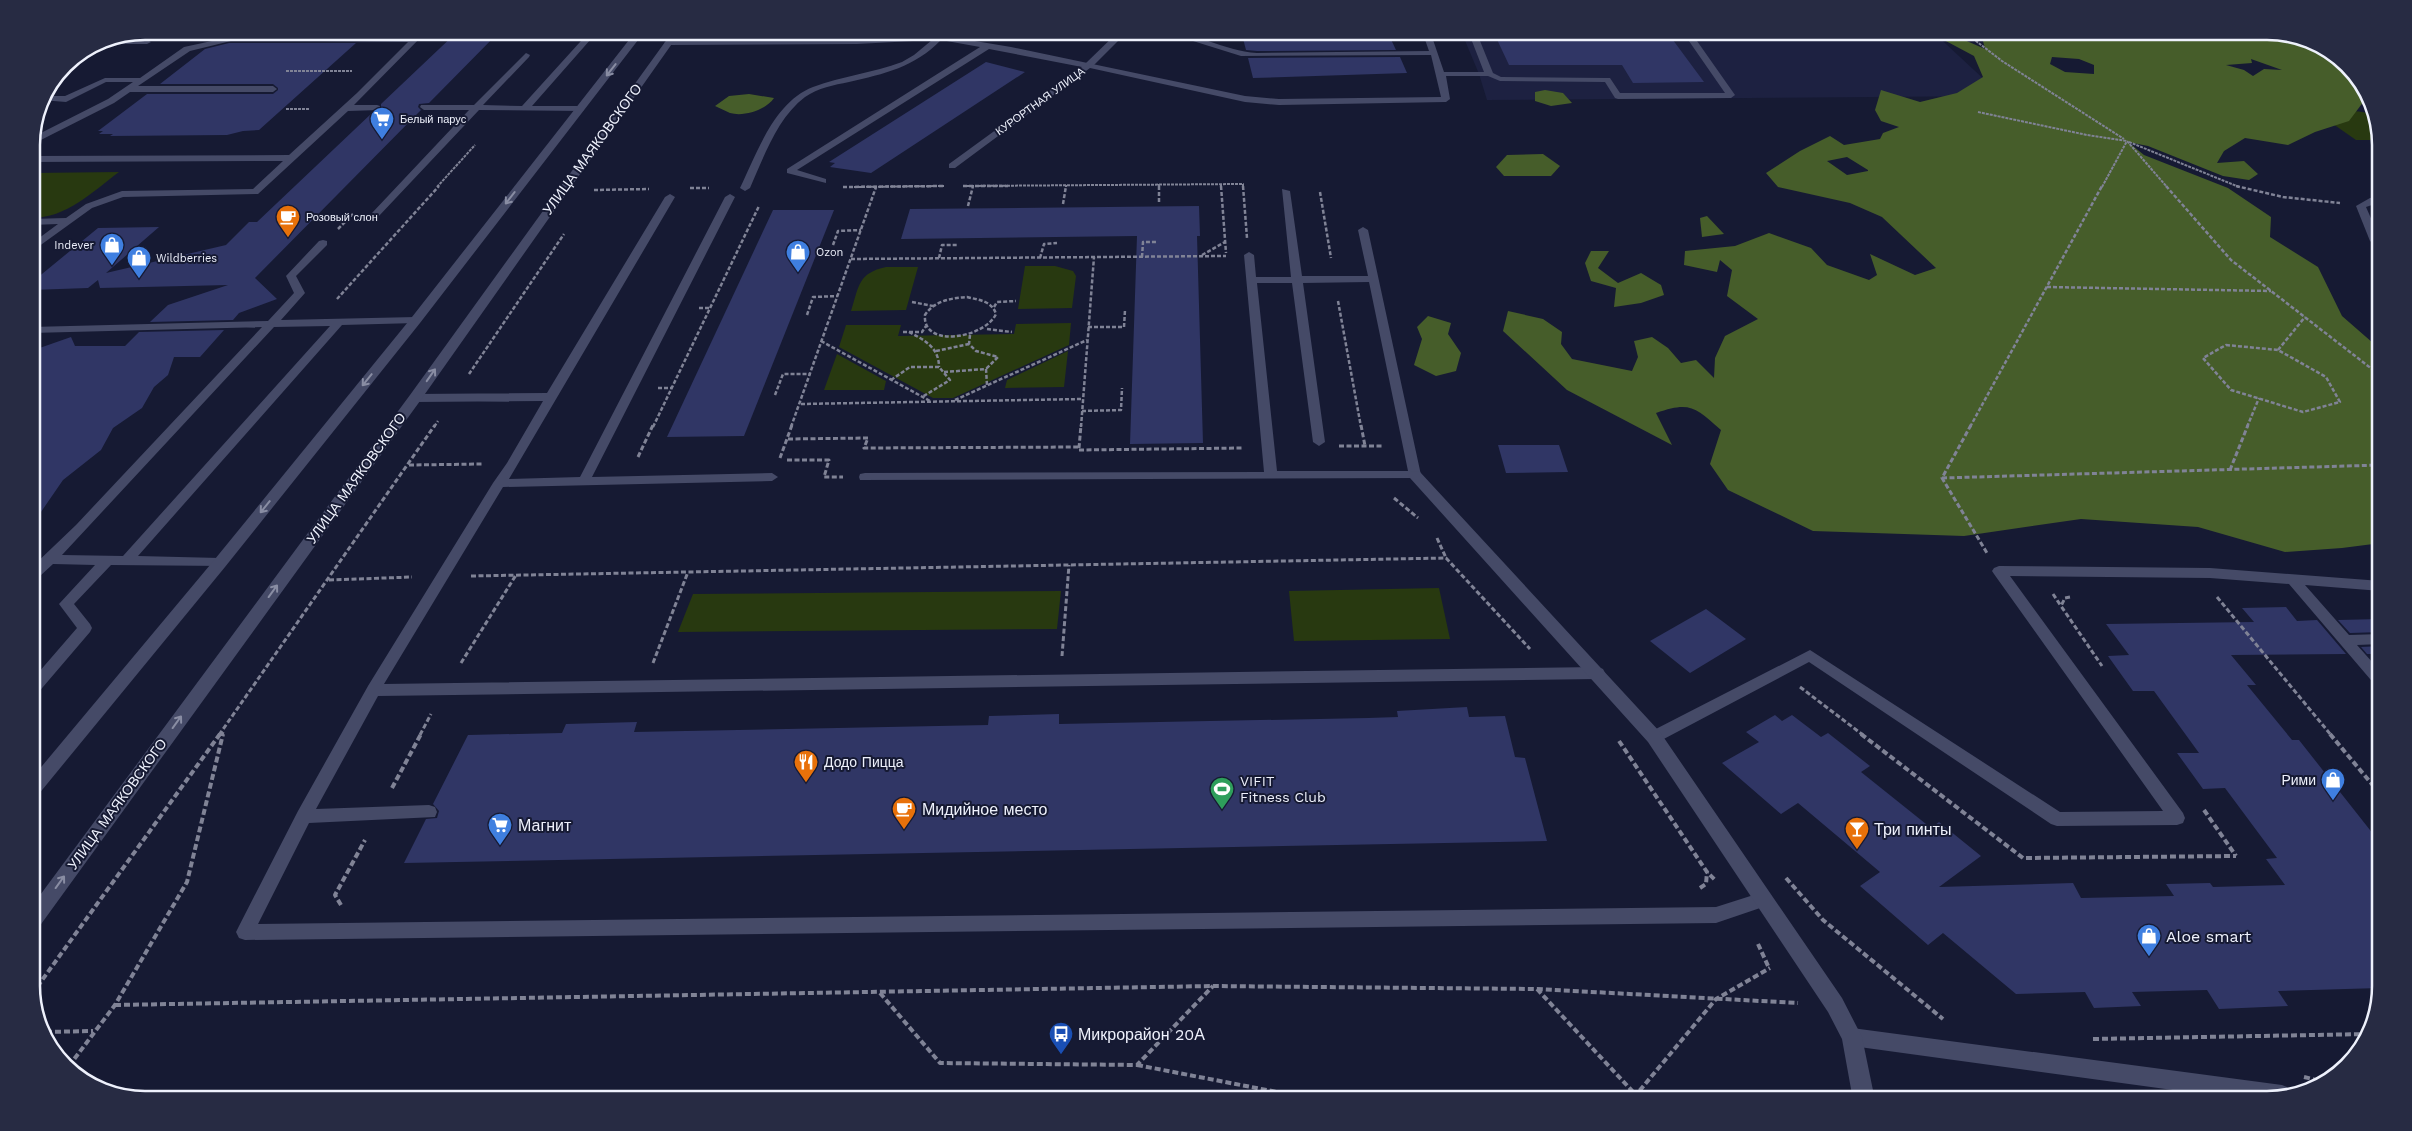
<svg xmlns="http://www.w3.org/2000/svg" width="2412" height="1131" font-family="'Work Sans',sans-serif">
  <rect width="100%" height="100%" fill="#161a33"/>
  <!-- built -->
  <path fill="#1d2141" d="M1461,31H1932L2002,96L1487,100L1479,74Z"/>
  <!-- green -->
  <g fill="#283910">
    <path d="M2347,111C2372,111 2375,114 2381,140H2356L2333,124Z"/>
    <path d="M119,172C92,192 67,218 31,218V173Z"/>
    <path d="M1025,266H1055L1073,271L1076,276L1072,308L1018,309Z"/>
    <path d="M886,267H918L906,310L851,311C859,286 858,273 886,267Z"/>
    <path d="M1071,323L1069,345L953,398H933L839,347L846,325H901L898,336L1014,334L1016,324Z"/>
    <path d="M1068,351L1064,387L1005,388L1007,380Z"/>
    <path d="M837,354L886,381L884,390H824Z"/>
    <path d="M1439,588L1450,639L1294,641L1289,591Z"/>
    <path d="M1061,591L1057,629L678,632L693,594Z"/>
  </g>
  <!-- forest -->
  <g fill="#465d2a" fill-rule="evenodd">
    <path d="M1944,31L1985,49L1981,33L2267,31L2311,40L2361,82L2367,97L2349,121L2315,132L2288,145L2245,138L2224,151L2217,163L2244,161L2258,174L2249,180L2223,176L2148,146L2128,142L2144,155L2228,188L2271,217L2270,237L2318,267L2342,316L2381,350V543L2342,548L2285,552L2198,527L2081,519L1964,536L1813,531L1728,490L1710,464L1721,430C1695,407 1690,401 1656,413L1672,445L1567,390L1503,331L1508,311L1543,319L1562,332L1561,344L1572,359L1632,371L1638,357L1634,341L1652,337L1668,348L1681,363L1696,360L1714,378L1715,358L1725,336L1758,319L1727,296L1732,270L1720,260L1717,272L1684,265L1685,251L1735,246L1769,233L1811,248L1827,265L1869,280L1877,275L1870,254L1915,275L1936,268L1882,217L1850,203L1778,187L1766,173L1800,151L1830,136L1844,145L1880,139L1883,133L1899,127L1881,121L1875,110L1881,90L1920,102L1957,93L1983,77L1974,56L1929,32ZM2052,57L2079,59L2094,65V74L2065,72L2050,64ZM2251,59L2282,70L2264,69L2253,76L2244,70L2226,65L2252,63ZM1847,157L1868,170V171L1847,175L1827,161Z"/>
    <path d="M1545,90L1563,93L1572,103L1551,106L1535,101V92Z"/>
    <path d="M749,94L774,98C766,110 744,117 730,113C725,111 720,108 715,106L729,96Z"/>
    <path d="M1543,154L1560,166L1551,176H1504L1496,167L1507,155Z"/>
    <path d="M1707,216L1724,234L1702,237L1700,218Z"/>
    <path d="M1591,251H1609L1598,268L1618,283L1641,273L1661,285L1664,295L1641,303L1614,307L1616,288L1591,281L1585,263Z"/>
    <path d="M1428,316L1451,323L1448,334L1461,353L1456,371L1436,376L1414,365L1422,339L1417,327Z"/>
  </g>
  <!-- building -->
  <g fill="#303665">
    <path d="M458,31H500L429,103L419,104L418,107L421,110L255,278L277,299L239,313L233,320L150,322L168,305L228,285L100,288L98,280L88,288L31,290V283L98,228L159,227L106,273L226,245L249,222H257L373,112L381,111V104Z"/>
    <path d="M1241,31H1387L1396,50L1257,51L1246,50Z"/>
    <path d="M1493,31H1557L1560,36H1630L1627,31H1661L1665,36H1670L1704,82L1633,83L1622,65H1509Z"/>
    <path d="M229,43H356L259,130L243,131L227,135L110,136L113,134H99L103,131H98L147,94H273L278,90V88L273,84H160L205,49Z"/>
    <path d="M1400,57L1407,73L1253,78L1248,58Z"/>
    <path d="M986,62L1025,72L871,173L830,167L835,163L829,162Z"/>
    <path d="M1199,206L1200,236H1197L1203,443L1130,444L1137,236L901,239L910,209Z"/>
    <path d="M773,210H834L744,436L667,437Z"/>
    <path d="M224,330L200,357H174L168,375L154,387L142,408L113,428L101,450L63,480L32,525L31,351L71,337L75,346H125L139,332Z"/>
    <path d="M1498,445H1559L1568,472L1506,473Z"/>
    <path d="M2286,607L2297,621L2317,620L2346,654L2231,655L2256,685H2247L2292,740H2299L2381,844L2380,988L2278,991L2288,1006L2219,1009L2207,990L2132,992L2141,1006L2094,1008L2085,992L2016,994L1943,933L1928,945L1860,886L1880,872L1798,803L1781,814L1722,763L1759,742L1746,732L1775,715L1782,721L1792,715L1821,737L1828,733L1870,766L1861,772L1931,828L1939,822L1981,856L1939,887L2073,883L2081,898L2174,896L2166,884L2210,883L2213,887L2285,885L2266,859L2277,858L2225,788L2203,789L2177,753H2199L2154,691H2133L2108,656L2129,655L2106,624L2254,622L2242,608Z"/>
    <path d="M1706,609L1746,639L1690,673L1650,641Z"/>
    <path d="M2381,619V632L2350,633L2338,620Z"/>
    <path d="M2381,646V654H2367L2361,647Z"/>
    <path d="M1467,707L1469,717L1505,716L1515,757L1525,758L1547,841L404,863L426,819L437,818L439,811L433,804L468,735L562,733L566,724L637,722L634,732L988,725L989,716L1059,714V724L1368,718L1398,717L1397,711Z"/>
  </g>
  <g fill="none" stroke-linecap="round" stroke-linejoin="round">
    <!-- path-far3 -->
    <g stroke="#808396" stroke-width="2" stroke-dasharray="3 1" stroke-linecap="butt">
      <path d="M1963,31L2002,61L2124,139"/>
      <path d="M1969,36L2273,32"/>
      <path d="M441,39H455L464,31"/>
      <path d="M286,71H352"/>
      <path d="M286,109H310"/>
      <path d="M1978,112L2087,135L2127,141L2167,187"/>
      <path d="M2129,142L2239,187"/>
      <path d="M1159,184V187"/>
      <path d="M1221,184V187"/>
      <path d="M963,186L1243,184V187"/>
      <path d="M437,187L475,145"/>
      <path d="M850,187L944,186"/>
      <path d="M1066,187V185"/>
      <path d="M2102,187L2127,141"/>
    </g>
    <!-- path-far2 -->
    <g stroke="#808396" stroke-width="2.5" stroke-dasharray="4 2" stroke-linecap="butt">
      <path d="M963,186H1008"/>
      <path d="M1159,186V203"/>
      <path d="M1221,186L1226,253"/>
      <path d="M1243,186L1247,238"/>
      <path d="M2166,186L2231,260L2381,376"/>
      <path d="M2236,186L2283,197L2340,203"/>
      <path d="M843,187L944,186"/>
      <path d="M690,188H709"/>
      <path d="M594,190L649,189"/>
      <path d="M1320,192L1331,258"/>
      <path d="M1063,204L1066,186"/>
      <path d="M968,206L973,186"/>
      <path d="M338,229L353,214"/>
      <path d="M833,245L838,231L861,230"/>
      <path d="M1202,255L1225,242"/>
      <path d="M1142,257L1143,242H1157"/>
      <path d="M939,258L942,245H958"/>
      <path d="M1040,258L1044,244L1057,243"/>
      <path d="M851,259L1226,256"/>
      <path d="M2047,287L2271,291"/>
      <path d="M967,297C979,300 992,301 996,314C985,338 922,349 925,315C934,301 951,298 967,297Z"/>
      <path d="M337,299L439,186"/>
      <path d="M1338,301L1361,427"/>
      <path d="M912,302L933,306"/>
      <path d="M994,307L997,302L1016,301"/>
      <path d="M699,308H710"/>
      <path d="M807,315L813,297L838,296"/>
      <path d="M1088,327H1124L1125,310"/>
      <path d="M987,329L1012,332"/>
      <path d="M903,332H922L926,326"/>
      <path d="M909,332C924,340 939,347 939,367"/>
      <path d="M970,335L969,344L976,351L998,357L986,369"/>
      <path d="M821,341L930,401"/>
      <path d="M2226,345L2278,350L2326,377L2340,402L2303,412L2231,390L2203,358Z"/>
      <path d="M2278,350L2305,317"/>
      <path d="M936,351L969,344"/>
      <path d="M944,372L986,369L987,385"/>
      <path d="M469,374L564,234"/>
      <path d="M891,380L910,367H939L950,380L922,397"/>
      <path d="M658,388H672"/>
      <path d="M775,395L783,374H811"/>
      <path d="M955,400L1087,340"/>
      <path d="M801,404L1082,399"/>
      <path d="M1082,411L1121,410L1122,388"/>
      <path d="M434,427L438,421"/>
      <path d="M653,427L759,206"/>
      <path d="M791,427L876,187"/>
      <path d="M1081,427L1094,257"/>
      <path d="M1970,427L2102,186"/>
      <path d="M2247,427L2259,398"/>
    </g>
    <!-- path-far1 -->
    <g stroke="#808396" stroke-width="3" stroke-dasharray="5 2.5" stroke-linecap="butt">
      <path d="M1361,425L1365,446"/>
      <path d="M1971,425L1942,478L1987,553"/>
      <path d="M788,439L868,438L864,448L1079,447"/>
      <path d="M1339,446H1383"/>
      <path d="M1079,448L1081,425"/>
      <path d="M1079,450L1243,448"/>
      <path d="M638,457L653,425"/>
      <path d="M780,458L792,425"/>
      <path d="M787,460H829L824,477H843"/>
      <path d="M409,465L483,464"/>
      <path d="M2230,470L2248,425"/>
      <path d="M1942,478L2381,465"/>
      <path d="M1394,498L1418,518"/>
      <path d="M31,531H41"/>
      <path d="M1437,538L1446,558"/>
      <path d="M471,576L1446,558L1530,649"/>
      <path d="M329,580L412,577"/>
      <path d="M2053,594L2061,606"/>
      <path d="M2070,597L2065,598L2061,606L2102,666"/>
      <path d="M2217,597L2331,735"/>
      <path d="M1062,656L1069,565"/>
      <path d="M461,663L516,575"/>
      <path d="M653,663L688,572"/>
      <path d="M1800,687L1863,735"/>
      <path d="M219,735L435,425"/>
      <path d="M222,735L223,732"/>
      <path d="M420,735L431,714"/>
    </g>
    <!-- path -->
    <g stroke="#808396" stroke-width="4" stroke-dasharray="6 3" stroke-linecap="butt">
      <path d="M1861,734L2023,858L2236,856"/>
      <path d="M2330,734L2381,795"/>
      <path d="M1619,741L1707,872L1716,881"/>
      <path d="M392,788L421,734"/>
      <path d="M2204,810L2236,856"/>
      <path d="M1786,878L1823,920L1943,1019"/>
      <path d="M1700,888L1706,884L1707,872"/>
      <path d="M341,905L335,895L365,840"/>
      <path d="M1758,944L1769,968"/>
      <path d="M1537,989L1635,1094"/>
      <path d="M880,993L940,1063L1137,1065L1213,986"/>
      <path d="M32,994L220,734"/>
      <path d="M115,1005L1213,986L1537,989L1798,1003"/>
      <path d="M46,1032L93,1031"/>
      <path d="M2093,1039L2368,1034"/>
      <path d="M1137,1065L1303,1097L1476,1100"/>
      <path d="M69,1066L115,1005L187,882L223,734"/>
      <path d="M2304,1077L2325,1082"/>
      <path d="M1597,1100L1636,1095L1716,999L1770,968"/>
    </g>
    <!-- lane -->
    <g fill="#454a67" fill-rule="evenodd">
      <path d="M418,31H427L354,105H377L380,106V110L348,111L258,194L123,197L92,208L31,252V244L58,224L31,225V219L66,218L86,204L122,191L253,189L283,161L31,162V156L289,155L357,93L408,42L235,40L190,51L138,86H273L277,89L273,92H130L114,103L31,145V138L108,99L133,82H106L66,102L41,100L44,96H65L105,78H140L184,47L235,36L412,38Z"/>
      <path d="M590,31H598L532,106H580L584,109L583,111L479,110L378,217H372V213L469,110H424L420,107L421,105H474L526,53L530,55L529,57L483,105L522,106Z"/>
      <path d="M1052,31L1088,33L1098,31L1090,38Z"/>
      <path d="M1161,31C1194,31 1224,51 1257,53L1429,51L1422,31H1430L1444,72H1484L1468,31H1476L1493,73L1501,77L1607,78H1610L1620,93H1725L1682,31H1690L1735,95L1731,98L1618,99L1615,98L1605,82L1500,81L1488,76H1446L1450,99L1446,102L1279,105L1245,102L1090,68L955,168H949V164L1082,67L989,49L797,170L826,179V183L787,173V169L980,47L941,40C915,67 884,74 849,82C834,85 818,88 805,97C777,118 764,157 750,188L745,191L740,188C757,153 774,102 813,87C842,76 873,73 902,62L914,55L932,40L857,44L668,45L664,43L668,41L857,40L939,35L1011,47L1245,96L1279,99L1441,97L1431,55L1241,56Z"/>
      <path d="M103,40H147L151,42L147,44H96Z"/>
      <path d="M1282,189L1290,191L1302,276H1368L1358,230L1363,227L1368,230L1421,475L1419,478L860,480L859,477L860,474L865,473L1264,472L1244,255L1249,252L1254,255L1256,277H1291ZM1369,282L1408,471H1277L1257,283H1292L1313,442L1319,446L1325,442L1303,283Z"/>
      <path d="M670,194L675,197L509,479L580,477L725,197L730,194L735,197L592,477L772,473L778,477L772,481L503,487L384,684L1598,667L1603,669L1605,673L1603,677L1598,679L378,696L316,809L429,805L435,807L437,812L435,817L309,823L258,924L1716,907L1763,892L1769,895L1772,900L1769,905L1716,923L245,940L239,938L236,932L239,926L298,811L368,686L493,483L507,463L543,401L415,402L409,398L415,394L547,393L665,197Z"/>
      <path d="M2381,196V202L2366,207L2381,241V249L2370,241L2356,206L2370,198Z"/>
      <path d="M323,240L327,241V245L296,276L305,293L281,320L416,317L421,320L416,323L342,325L138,556L220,558L227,563L225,566L111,565L74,604L90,624L92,628L90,632L37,694L32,696V680L77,628L59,604L95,565L53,564L40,576L36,585L31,587V568L76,525L262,327L31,333V327L268,321L294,293L286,276L319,241ZM330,326L123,556L62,555L274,327Z"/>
      <path d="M2380,295L2381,301L2376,300L2375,298Z"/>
      <path d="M1999,566L2210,568L2381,581V591L2305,585L2349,635L2381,634V644L2357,645L2381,672V688L2376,686L2289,584L2210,578L2010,576L2183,813L2185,818L2183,823L2177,825L2057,826L2051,824L1809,662L1660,741L1654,743L1648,741L1646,737L1648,733L1810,650L2060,812L2163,811L1994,574L1992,571L1994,568Z"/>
      <path d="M1852,1028L2282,1085L2289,1088L2291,1093L2267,1100H2246L1852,1046L1845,1043L1842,1037L1845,1031Z"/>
    </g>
    <!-- street -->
    <g fill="#454a67" fill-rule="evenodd">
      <path d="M1119,31H1128L1091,68H1085V64Z"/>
      <path d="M1415,471L1420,472L1660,732L1842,998L1862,1037L1875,1100H1853L1842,1039L1828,1012L1648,742L1410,478L1408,475L1410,472Z"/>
    </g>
    <!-- secondary -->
    <g fill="#454a67" fill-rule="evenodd">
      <path d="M636,31H645L420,323L225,567L38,795L32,797V778L215,559L412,317Z"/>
      <path d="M673,31H681L420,401L39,927L32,929V906L410,395Z"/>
    </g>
  </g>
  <!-- one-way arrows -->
  <defs><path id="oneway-shaft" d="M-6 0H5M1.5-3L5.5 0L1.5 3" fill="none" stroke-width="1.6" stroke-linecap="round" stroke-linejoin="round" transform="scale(1.25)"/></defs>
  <g stroke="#898da3">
    <use href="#oneway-shaft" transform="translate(611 70) rotate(128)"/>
    <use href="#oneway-shaft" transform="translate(510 198) rotate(128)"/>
    <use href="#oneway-shaft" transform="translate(431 375) rotate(-55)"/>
    <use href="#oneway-shaft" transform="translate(367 380) rotate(129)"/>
    <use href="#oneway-shaft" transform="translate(265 507) rotate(129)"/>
    <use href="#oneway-shaft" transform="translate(273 591) rotate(-54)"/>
    <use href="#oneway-shaft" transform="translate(177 722) rotate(-54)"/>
    <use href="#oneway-shaft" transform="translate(60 882) rotate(-54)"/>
  </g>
  <!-- icons -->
  <defs>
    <symbol id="supermarket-pin" viewBox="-11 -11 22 30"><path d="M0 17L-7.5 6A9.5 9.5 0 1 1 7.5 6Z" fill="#3f7fe0" stroke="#161a33"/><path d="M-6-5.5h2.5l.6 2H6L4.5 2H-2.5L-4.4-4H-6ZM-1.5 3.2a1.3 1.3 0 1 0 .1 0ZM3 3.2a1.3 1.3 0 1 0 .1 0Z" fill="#fff"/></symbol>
    <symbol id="cafe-pin" viewBox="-11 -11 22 30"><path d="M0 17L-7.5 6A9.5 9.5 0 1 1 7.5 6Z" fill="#e8710a" stroke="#161a33"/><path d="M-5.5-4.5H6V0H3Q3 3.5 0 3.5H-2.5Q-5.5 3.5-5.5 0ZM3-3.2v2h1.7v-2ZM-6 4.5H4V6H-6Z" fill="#fff"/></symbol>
    <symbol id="shop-pin" viewBox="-11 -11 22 30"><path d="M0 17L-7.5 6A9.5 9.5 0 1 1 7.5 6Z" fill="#3f7fe0" stroke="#161a33"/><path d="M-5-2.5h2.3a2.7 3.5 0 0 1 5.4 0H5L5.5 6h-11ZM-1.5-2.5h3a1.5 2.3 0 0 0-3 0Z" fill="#fff"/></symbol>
    <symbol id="restaurant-pin" viewBox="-11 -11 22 30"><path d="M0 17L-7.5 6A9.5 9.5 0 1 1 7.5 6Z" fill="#e8710a" stroke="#161a33"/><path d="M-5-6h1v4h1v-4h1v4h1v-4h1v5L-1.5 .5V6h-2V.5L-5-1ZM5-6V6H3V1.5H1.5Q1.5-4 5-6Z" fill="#fff"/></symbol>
    <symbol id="stadium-pin" viewBox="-11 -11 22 30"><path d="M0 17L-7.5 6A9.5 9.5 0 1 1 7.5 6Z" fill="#2e9e5b" stroke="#161a33"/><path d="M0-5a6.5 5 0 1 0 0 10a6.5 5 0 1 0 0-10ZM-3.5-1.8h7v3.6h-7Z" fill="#fff"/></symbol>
    <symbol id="bar-pin" viewBox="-11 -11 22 30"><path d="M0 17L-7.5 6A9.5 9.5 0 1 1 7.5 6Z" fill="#e8710a" stroke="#161a33"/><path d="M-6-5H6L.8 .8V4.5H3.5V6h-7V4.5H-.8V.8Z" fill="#fff"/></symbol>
    <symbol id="bus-pin" viewBox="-11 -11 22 30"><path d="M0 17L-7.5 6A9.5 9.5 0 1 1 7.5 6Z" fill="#1a4fb4" stroke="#161a33"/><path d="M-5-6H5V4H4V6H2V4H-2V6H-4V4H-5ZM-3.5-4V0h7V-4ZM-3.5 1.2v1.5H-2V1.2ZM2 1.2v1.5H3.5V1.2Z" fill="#fff"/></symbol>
  </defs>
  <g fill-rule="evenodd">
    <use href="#supermarket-pin" x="368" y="105" width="28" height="38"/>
    <use href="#cafe-pin" x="274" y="203" width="28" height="38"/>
    <use href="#shop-pin" x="98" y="231" width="28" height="38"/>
    <use href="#shop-pin" x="784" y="238" width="28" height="38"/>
    <use href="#shop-pin" x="125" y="244" width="28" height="38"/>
    <use href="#restaurant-pin" x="792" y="748" width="28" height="38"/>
    <use href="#shop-pin" x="2319" y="766" width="28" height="38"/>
    <use href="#stadium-pin" x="1208" y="775" width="28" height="38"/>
    <use href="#cafe-pin" x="890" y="795" width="28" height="38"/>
    <use href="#supermarket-pin" x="486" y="811" width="28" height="38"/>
    <use href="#bar-pin" x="1843" y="815" width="28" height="38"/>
    <use href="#shop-pin" x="2135" y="922" width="28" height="38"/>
    <use href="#bus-pin" x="1047" y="1020" width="28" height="38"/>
  </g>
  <g text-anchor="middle" stroke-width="4" stroke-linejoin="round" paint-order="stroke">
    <!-- far-street labels -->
    <g font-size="11" fill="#eef1fc" stroke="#161a33">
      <text transform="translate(1040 101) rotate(-36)" y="4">КУРОРТНАЯ УЛИЦА</text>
    </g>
    <!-- far-poi labels -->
    <g font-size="11" fill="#eef1fc" stroke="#161a33" text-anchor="start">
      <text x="400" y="123">Белый парус</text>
      <text x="306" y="221">Розовый слон</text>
      <text x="94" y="249" text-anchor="end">Indever</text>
      <text x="816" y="256">Ozon</text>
      <text x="156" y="262">Wildberries</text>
    </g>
    <!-- street labels -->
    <g font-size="14" fill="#eef1fc" stroke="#161a33">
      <text transform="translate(592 149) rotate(-54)" y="5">УЛИЦА МАЯКОВСКОГО</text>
      <text transform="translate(356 478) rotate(-54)" y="5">УЛИЦА МАЯКОВСКОГО</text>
      <text transform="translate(117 804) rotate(-54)" y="5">УЛИЦА МАЯКОВСКОГО</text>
    </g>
    <!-- poi labels -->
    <g font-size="14" fill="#eef1fc" stroke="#161a33" text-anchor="start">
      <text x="824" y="767">Додо Пицца</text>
      <text x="2316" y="785" text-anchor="end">Рими</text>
      <text x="1240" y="786">VIFIT<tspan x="1240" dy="16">Fitness Club</tspan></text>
    </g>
    <!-- near-poi labels -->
    <g font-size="16" fill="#eef1fc" stroke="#161a33" text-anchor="start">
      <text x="922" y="815">Мидийное место</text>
      <text x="518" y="831">Магнит</text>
      <text x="1874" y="835">Три пинты</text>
      <text x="2166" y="942">Aloe smart</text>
      <text x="1078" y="1040">Микрорайон 20А</text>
    </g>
  </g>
  <!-- crop -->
  <path d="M0 0H2412V1131H0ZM145 40H2267A105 105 0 0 1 2372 145V986A105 105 0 0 1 2267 1091H145A105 105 0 0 1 40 986V145A105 105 0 0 1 145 40Z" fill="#272b43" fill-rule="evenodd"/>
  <path fill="none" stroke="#eef1fc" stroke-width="2.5" d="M145 40H2267A105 105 0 0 1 2372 145V986A105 105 0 0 1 2267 1091H145A105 105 0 0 1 40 986V145A105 105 0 0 1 145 40Z"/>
</svg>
